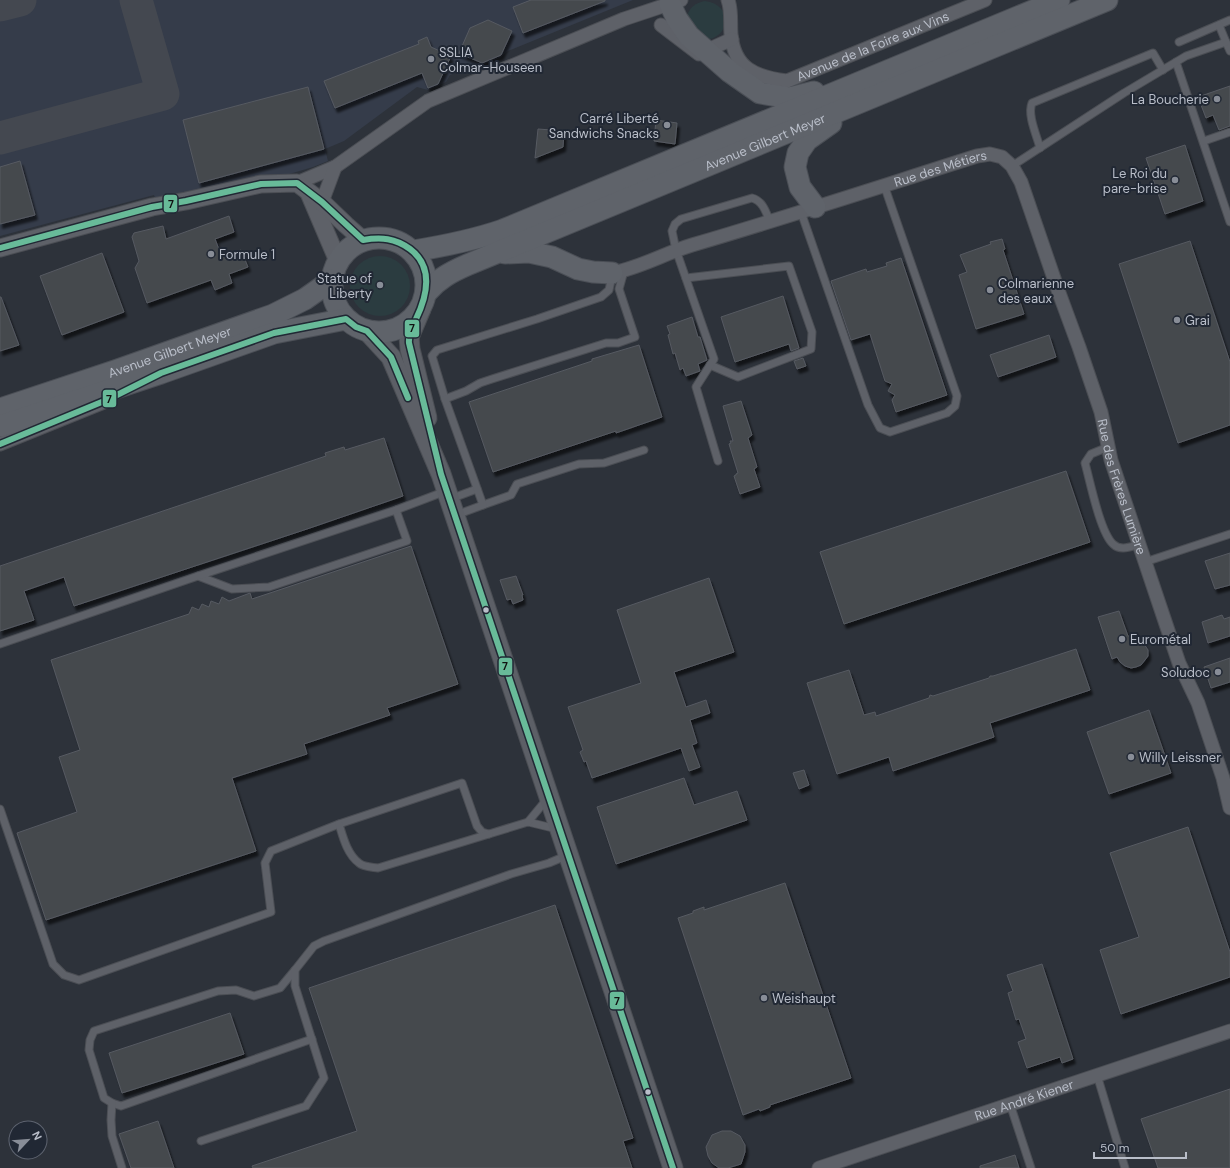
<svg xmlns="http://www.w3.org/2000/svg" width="1230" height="1168" font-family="'DM Sans',sans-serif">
  <defs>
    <filter id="shadow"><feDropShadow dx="2.5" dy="4.5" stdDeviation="1" flood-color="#0009"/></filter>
  </defs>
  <rect width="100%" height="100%" fill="#2d323a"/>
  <!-- airport -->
  <path fill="#353c4a" d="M0,0H633L508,51L501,57L483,65L476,64L450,75L446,82L440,85L428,90L417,87L344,141L325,149L328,161L313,167L286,175L262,177L219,189L155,198L154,195L0,236Z"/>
  <!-- green -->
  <g fill="#2b3c40">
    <path d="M705,1C733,4 732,39 703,40L687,16C690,7 695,3 705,1Z"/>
    <circle cx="380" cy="286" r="30"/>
  </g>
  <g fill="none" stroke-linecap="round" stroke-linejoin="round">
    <!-- taxiway -->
    <g stroke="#444850" stroke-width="33">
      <path d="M0,5L20,0"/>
      <path d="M0,138L163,94L136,0"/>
    </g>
  </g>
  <!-- building -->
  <g fill="#44484e" stroke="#565a61" filter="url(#shadow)">
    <path d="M531,0H605V1L523,33L513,7Z"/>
    <path d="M488,20L512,31L501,55L482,63L459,53L470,28Z"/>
    <path d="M427,37L431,47L451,56L438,84L428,88L422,73L335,108L324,81L419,44L418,41Z"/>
    <path d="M1230,86V126L1219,130L1213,115L1206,118L1198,97Z"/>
    <path d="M308,87L324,149L199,183L183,120Z"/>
    <path d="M656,120L677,123L675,144L654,141Z"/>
    <path d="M538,129L564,131L563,147L535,158Z"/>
    <path d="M1185,145L1203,201L1165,214L1146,158Z"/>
    <path d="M20,161L35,215L0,224V167Z"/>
    <path d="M229,216L234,232L215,239L222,257L241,250L248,267L229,274L232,283L215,290L211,280L147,303L135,268L139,261L132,237L134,233L163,226L166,239Z"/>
    <path d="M1002,239L1005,249L1003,250L1024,314L976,329L959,275L967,272L960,255L991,244L990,242Z"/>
    <path d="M1190,241L1230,362V425L1178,443L1119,264Z"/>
    <path d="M102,253L124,312L62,335L40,276Z"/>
    <path d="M901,258L947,395L896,412L892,400L895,395L888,391L892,384L885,381L870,334L851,340L831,281L866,269L867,272L887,266L886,263Z"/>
    <path d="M783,296L799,348L791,351L789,344L735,362L721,317Z"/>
    <path d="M0,297H1L19,345L0,351Z"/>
    <path d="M692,317L698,337H700L707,360L698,364L700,371L686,376L683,368L680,370L675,353L673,354L668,335L670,334L667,326Z"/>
    <path d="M1049,335L1056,357L998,377L990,355Z"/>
    <path d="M639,345L662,417L616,433V431L493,472L469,402L592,361V359Z"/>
    <path d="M803,358L806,366L797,369L794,361Z"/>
    <path d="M741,401L752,435L748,438L757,467L754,469L760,487L740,494L734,476L736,475V474L738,473L729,444L731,443L730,441H733L723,406Z"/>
    <path d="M384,438L403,496L307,529L74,606L64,577L24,591L34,620L0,631V566L326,456L325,453L344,447L345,450Z"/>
    <path d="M1066,471L1090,542L844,624L820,552Z"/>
    <path d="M411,546L458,684L387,708L390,715L304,744L307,754L232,778L256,851L46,920L17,833L77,812L59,757L80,750L51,660L189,614L192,607L199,610L202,604L209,607L211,601L219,604L222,597L229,601L250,593L252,599Z"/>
    <path d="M1230,553V585L1215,589L1205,561Z"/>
    <path d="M516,576L523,595H522L523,600L513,604L511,599L507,600L500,580Z"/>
    <path d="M709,578L734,652L674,672L686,707L706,700L710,713L690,720L697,743L692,745L700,767L689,771L681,748L592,778L586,761L584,762L580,752L583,750L568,707L641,683L617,610Z"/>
    <path d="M1119,611L1128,636L1137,637L1142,641L1148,650V656L1145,660L1141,665L1136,667L1131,668L1125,666L1120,662L1117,657L1112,659L1098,617Z"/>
    <path d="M1222,615L1224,619L1230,617V636L1208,643L1202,622Z"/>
    <path d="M1076,649L1090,690L990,723L994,737L893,771L889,757L837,774L807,683L849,670L864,715L875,712L876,716L929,698L930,695L933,696L989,678L990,676H993L1009,671Z"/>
    <path d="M1230,658V682L1211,688L1204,667Z"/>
    <path d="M1149,710L1171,773L1109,794L1087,732Z"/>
    <path d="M804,770L809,785L799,789L793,773Z"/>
    <path d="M684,778L694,805L737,791L747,820L616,864L597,807Z"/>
    <path d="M1188,827L1230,952V977L1121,1014L1100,950L1139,937L1110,853Z"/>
    <path d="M785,883L851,1078L770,1105V1107L760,1111L759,1109L743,1115L678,918L693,913V911L704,907V910Z"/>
    <path d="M555,905L633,1138L623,1141L632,1168H253L252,1166L357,1131L309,988Z"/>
    <path d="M1042,964L1073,1059L1062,1063L1060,1057L1027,1068L1018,1042L1026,1039L1019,1019L1016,1020L1008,993L1013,991L1007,975Z"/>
    <path d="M230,1013L244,1054L122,1093L109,1053Z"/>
    <path d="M1230,1089V1168H1158L1141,1119Z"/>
    <path d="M158,1121L174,1168H131L119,1134Z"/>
    <path d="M722,1131H731L740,1136L745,1145V1152L741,1164L728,1168H719L712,1163L708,1156L706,1147L712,1135Z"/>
    <path d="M1015,1155L1019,1168H980V1166Z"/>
  </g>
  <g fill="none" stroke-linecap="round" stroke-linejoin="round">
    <defs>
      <g id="service">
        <path d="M1179,42L1230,20"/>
        <path d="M1226,42L1230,51"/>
        <path d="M1176,62L1230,222"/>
        <path d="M1204,141L1230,132"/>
        <path d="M1040,148C1037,136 1027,115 1032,103L1153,53L1163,70"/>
        <path d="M1012,166L1124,93L1186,56L1226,42L1219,25"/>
        <path d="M801,212L868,405L880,428L890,432L947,413L955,406L957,396L884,185"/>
        <path d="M686,278L789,266L812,332L811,349L738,377L710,365"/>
        <path d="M445,399L432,356L437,350L537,319L601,297L609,290L612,276"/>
        <path d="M1108,447L1091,454L1085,463C1090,481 1100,532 1113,544C1120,551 1131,547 1139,544"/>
        <path d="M718,461L696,387L714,359L676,250L672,231L675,224L681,219L752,198C763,201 766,212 770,222"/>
        <path d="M450,499L477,489"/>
        <path d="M483,505L511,495L517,484L579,464L604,463L644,450"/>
        <path d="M456,515L483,505L445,399L466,391L480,383L492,379L606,343H618L635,337L619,289L624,271"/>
        <path d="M1145,562L1230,534"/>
        <path d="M198,576L232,589L269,587L407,541L396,510"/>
        <path d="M0,644L198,576L396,510L446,491"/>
        <path d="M0,809L53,964L64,975L79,980L271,912L265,863L271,851L339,824L462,783L477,826L482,832L489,834L528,822L557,829"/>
        <path d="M528,822L547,799"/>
        <path d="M339,824C343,837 347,854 359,863C363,867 372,867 378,868L489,834"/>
        <path d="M295,970L280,988L254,996L236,990L218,991L94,1031L90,1040L89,1050L104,1098L112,1103L121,1106L312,1039"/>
        <path d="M1097,1075L1125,1168"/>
        <path d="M112,1103L111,1120L112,1136L122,1168"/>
        <path d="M1010,1104L1031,1168"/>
        <path d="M201,1141L306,1106L324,1078L295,986V970L314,946L324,941L511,874L549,863L568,855"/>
      </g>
      <g id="minor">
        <path id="s1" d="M728,0C732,11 730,23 731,34C734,69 756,77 787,81L985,0"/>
        <path d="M661,25L699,54L732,39"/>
        <path d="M297,183L335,167L428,101L624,19L681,0"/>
        <path d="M322,202L335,167"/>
        <path id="s2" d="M612,273C640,268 665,253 692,245C788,217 882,186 977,156L990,154L1002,157L1012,166L1021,182L1058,290L1079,347L1101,412L1111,460L1139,544L1179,663L1198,703L1223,778L1230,808"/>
        <path d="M0,444L104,402"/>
        <path id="s3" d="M819,1168L1230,1031"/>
      </g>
      <g id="tertiary">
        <path d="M309,193L338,261"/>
        <path d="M0,248L152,207L186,201L261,184L297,183L322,202L346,225L363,240"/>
      </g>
      <g id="secondary">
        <path d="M421,309L409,337L410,349L427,418"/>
        <path d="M367,331L391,357L441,474L673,1168"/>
      </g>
      <g id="primary">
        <path d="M670,4L677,19L689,36L730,72L760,93L790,98L814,92"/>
        <path d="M815,207L800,187L795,167L798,153L807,140L831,123"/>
        <circle cx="379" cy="285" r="47"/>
        <path d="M413,251C444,246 474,240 503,230L1059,0"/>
        <path d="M505,253L529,252L552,257L578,269L593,272L612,273"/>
        <path id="s4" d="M427,292C438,279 451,272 467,265L1107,0"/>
        <path id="s5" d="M0,409L115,371L273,315L305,299L332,280"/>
        <path d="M0,426L161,373L274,333L346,319"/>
      </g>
    </defs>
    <!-- service casing -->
    <use href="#service" stroke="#4b4e54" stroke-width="9"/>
    <!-- minor casing -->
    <use href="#minor" stroke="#4b4e54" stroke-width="15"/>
    <!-- tertiary casing -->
    <use href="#tertiary" stroke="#4b4e54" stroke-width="19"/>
    <!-- secondary casing -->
    <use href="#secondary" stroke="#4b4e54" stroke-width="21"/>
    <!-- primary casing -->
    <use href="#primary" stroke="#4b4f56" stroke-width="23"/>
    <!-- service -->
    <use href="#service" stroke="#5e6168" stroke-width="7"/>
    <!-- minor -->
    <use href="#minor" stroke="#5e6168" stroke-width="13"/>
    <!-- tertiary -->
    <use href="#tertiary" stroke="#5e6168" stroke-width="17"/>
    <!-- secondary -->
    <use href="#secondary" stroke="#5c5f66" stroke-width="19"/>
    <!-- primary -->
    <use href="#primary" stroke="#5f636a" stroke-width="21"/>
    <defs>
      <g id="bus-1">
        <path d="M0,248L152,207L186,201L261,184L297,183L322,202L363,240C381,237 395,238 410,249C434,267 427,296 416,319C413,327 408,334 409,343L441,474L673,1168"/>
        <path d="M0,444L109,399L161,373L274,333L346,319L356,327L367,331L391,357L408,398"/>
      </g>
    </defs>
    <!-- bus-1 casing -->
    <use href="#bus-1" stroke="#212834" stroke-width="9"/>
    <!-- bus-1 -->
    <use href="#bus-1" stroke="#68bb99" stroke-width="6"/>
  </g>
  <!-- markers -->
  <g fill="#888d97" stroke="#212834" stroke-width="1.5">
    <circle cx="431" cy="59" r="4"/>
    <circle cx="1217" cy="99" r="4"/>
    <circle cx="667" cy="125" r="4"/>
    <circle cx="1175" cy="180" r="4"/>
    <circle cx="211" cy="254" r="4"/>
    <circle cx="380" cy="285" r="4"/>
    <circle cx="990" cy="290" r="4"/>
    <circle cx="1177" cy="320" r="4"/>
    <circle cx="1122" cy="639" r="4"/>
    <circle cx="1218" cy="672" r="4"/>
    <circle cx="1131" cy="757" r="4"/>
    <circle cx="764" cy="998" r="4"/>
  </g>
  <g fill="#b9bec9" stroke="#212834" stroke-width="1.5">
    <circle cx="486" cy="610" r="3.5"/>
    <circle cx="648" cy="1092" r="3.5"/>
  </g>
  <g text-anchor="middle" stroke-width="4" stroke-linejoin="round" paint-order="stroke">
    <!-- street labels -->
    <g font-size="13" fill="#b9bec9" stroke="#212834">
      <text dy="5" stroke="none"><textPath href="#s1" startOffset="208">Avenue de la Foire aux Vins</textPath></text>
      <text dy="5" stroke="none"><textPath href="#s4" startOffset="371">Avenue Gilbert Meyer</textPath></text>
      <text dy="5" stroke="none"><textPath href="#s2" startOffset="345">Rue des Métiers</textPath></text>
      <text dy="5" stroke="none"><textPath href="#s5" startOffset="179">Avenue Gilbert Meyer</textPath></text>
      <text dy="5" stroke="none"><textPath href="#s2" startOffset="762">Rue des Frères Lumière</textPath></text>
      <text dy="5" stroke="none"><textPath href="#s3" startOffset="216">Rue André Kiener</textPath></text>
    </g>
    <!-- poi labels -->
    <g font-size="13" fill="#b9bec9" stroke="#212834" text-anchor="start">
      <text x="439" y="57">SSLIA<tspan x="439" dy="15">Colmar-Houseen</tspan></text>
      <text x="1209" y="104" text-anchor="end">La Boucherie</text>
      <text x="659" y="123" text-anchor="end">Carré Liberté<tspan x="659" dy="15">Sandwichs Snacks</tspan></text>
      <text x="1167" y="178" text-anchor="end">Le Roi du<tspan x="1167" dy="15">pare-brise</tspan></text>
      <text x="219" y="259">Formule 1</text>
      <text x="372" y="283" text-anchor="end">Statue of<tspan x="372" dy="15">Liberty</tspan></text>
      <text x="998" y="288">Colmarienne<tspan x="998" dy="15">des eaux</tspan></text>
      <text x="1185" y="325">Grai</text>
      <text x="1130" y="644">Eurométal</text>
      <text x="1210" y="677" text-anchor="end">Soludoc</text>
      <text x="1139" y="762">Willy Leissner</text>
      <text x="772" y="1003">Weishaupt</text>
    </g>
  </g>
  <g stroke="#212834" stroke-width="1.5">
    <rect x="163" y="194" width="15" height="19" rx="4" fill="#68bb99"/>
    <rect x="404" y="319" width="16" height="19" rx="4" fill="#68bb99"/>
    <rect x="102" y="389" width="15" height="19" rx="4" fill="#68bb99"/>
    <rect x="498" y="657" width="15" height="19" rx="4" fill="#68bb99"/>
    <rect x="609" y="991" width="16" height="19" rx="4" fill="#68bb99"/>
  </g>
  <g font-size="11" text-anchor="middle" font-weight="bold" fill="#111">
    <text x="171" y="208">7</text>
    <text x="412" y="332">7</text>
    <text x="109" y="403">7</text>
    <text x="505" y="670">7</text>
    <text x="617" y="1005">7</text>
  </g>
  <!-- north arrow -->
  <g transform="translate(28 1140) rotate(64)"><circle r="19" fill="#212834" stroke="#5e6470"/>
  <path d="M0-3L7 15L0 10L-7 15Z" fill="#888d97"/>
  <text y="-6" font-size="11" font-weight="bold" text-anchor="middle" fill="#b9bec9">N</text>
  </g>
  <!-- scale -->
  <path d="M1094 1152v6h92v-6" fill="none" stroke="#b9bec9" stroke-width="2"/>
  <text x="1100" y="1152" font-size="12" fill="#b9bec9" stroke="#212834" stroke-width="3" paint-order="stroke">50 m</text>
</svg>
